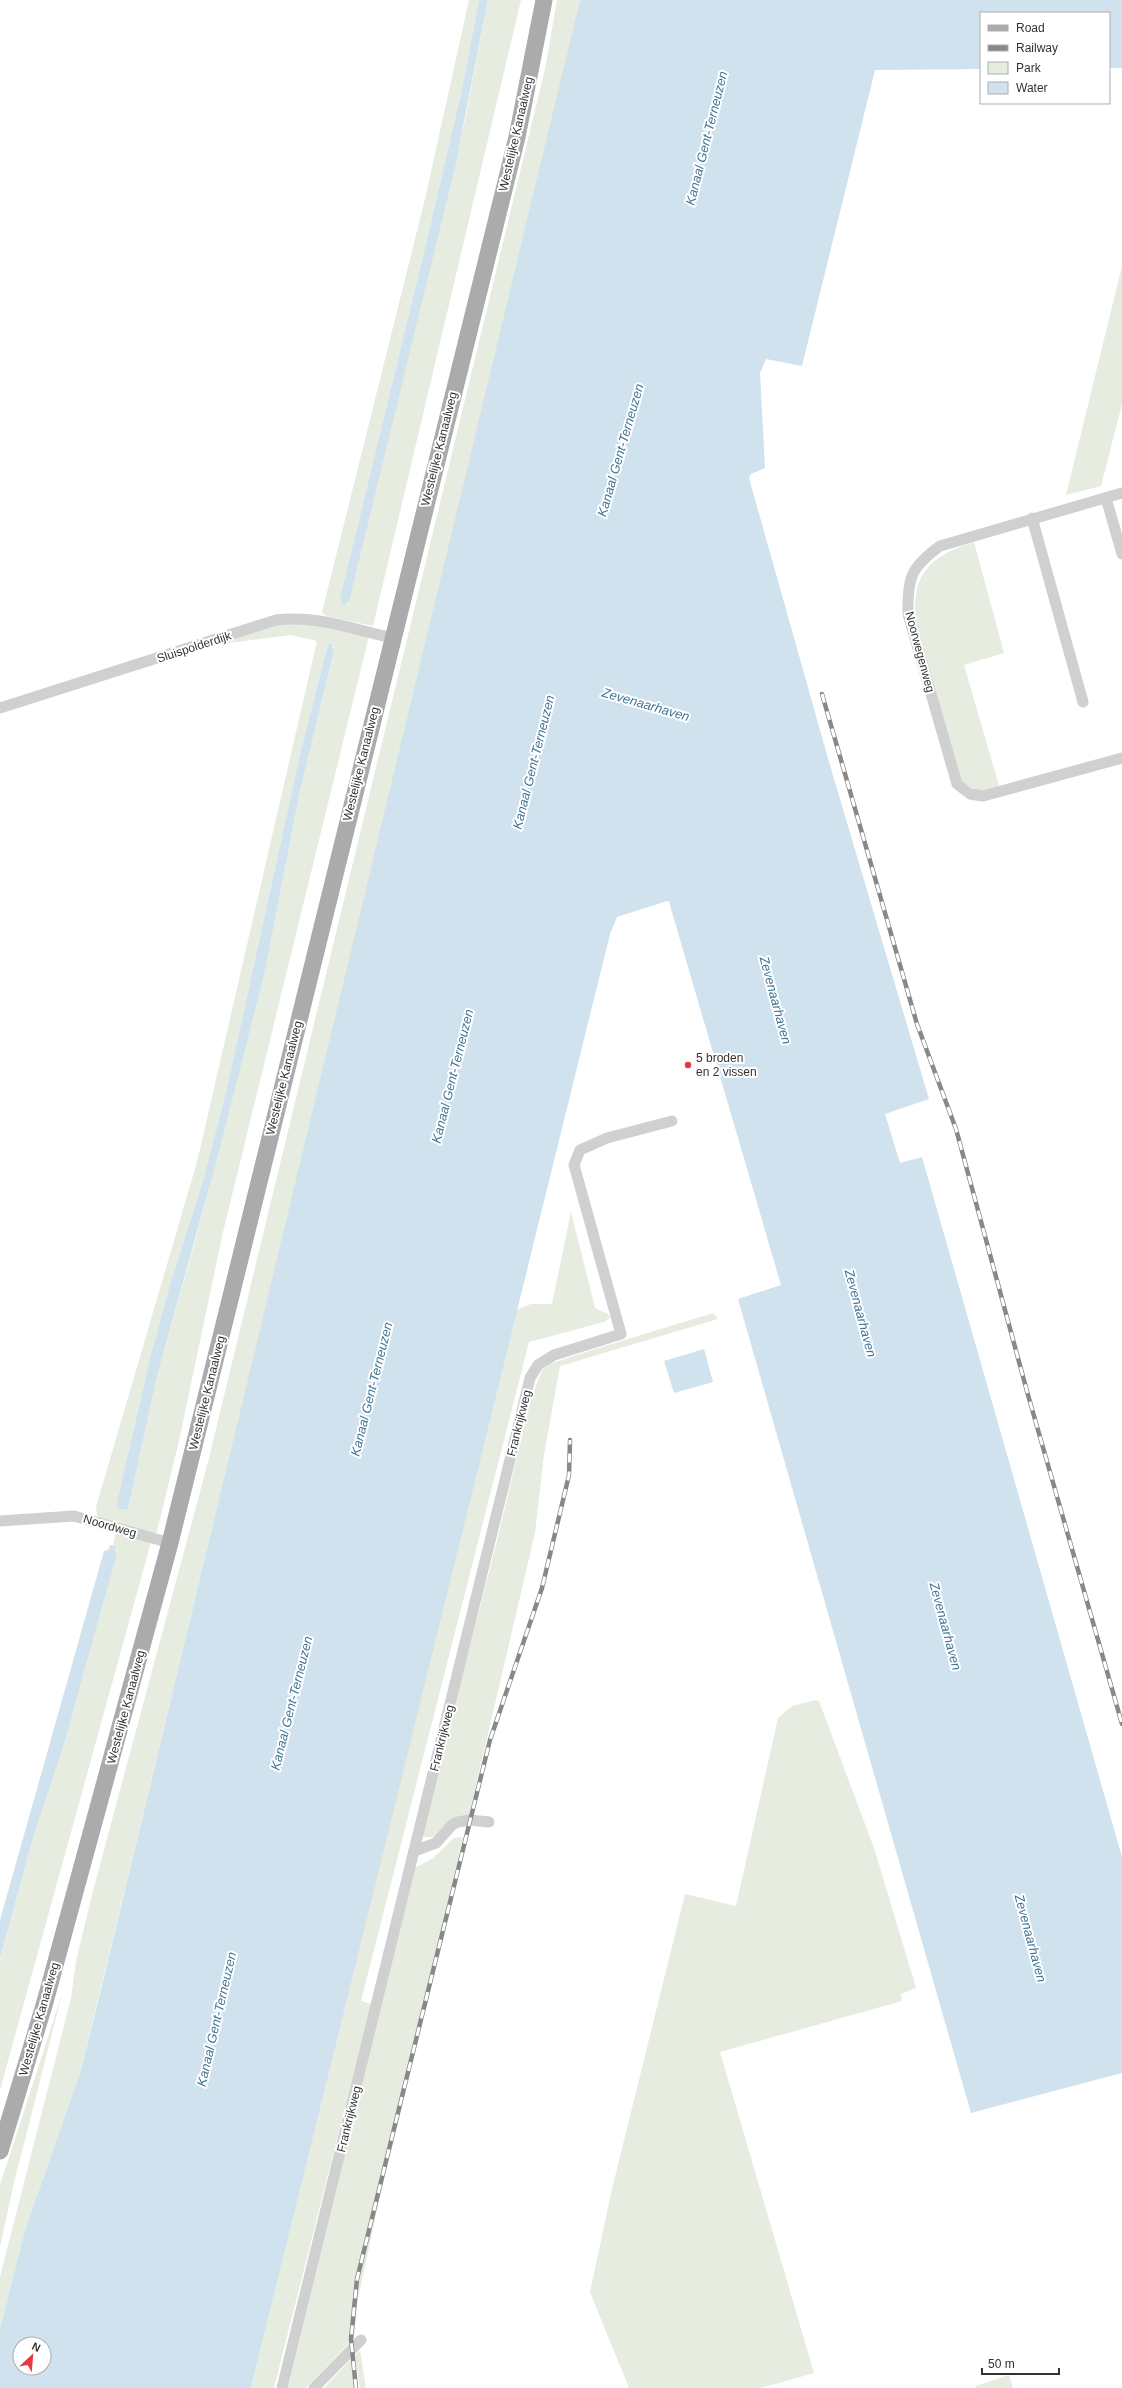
<svg xmlns="http://www.w3.org/2000/svg" width="1122" height="2388" font-family="Helvetica,sans-serif">
  <rect width="100%" height="100%" fill="#fff"/>
  <!-- green -->
  <g fill="#e6ecdf" fill-rule="evenodd">
    <path d="M469,0H479L462,89L426,244L340,598L348,603L465,120L488,0H521L373,626L326,616L322,612L425,199Z"/>
    <path d="M557,0H580L551,127L81,2070L25,2230L0,2329V2277L71,1998L76,1961L93,1891L208,1462L545,69Z"/>
    <path d="M1122,266V404L1101,486L1066,495Z"/>
    <path d="M974,542L1004,653L964,665L1000,789L979,793L961,781C951,745 940,709 930,673C924,654 916,632 915,611C915,600 916,586 922,576C934,556 953,549 974,542Z"/>
    <path d="M293,620L369,636L223,1232L179,1441L156,1535L102,1520L97,1516L96,1507L197,1162L317,641L291,635L206,646ZM328,644L334,646V650L299,796L264,976L195,1241L157,1377L128,1509L120,1510L116,1506L152,1350L169,1288L202,1184L226,1092L301,750Z"/>
    <path d="M571,1212L595,1308L608,1314L610,1318L604,1322L529,1342L361,2001L371,2004L274,2388H251L516,1310L531,1304H552Z"/>
    <path d="M713,1313L718,1319L560,1366L544,1455L535,1533L469,1815L434,1837H424L421,1833L497,1541L530,1402L542,1370L550,1364L576,1355Z"/>
    <path d="M116,1532L151,1542L0,2090V1960L34,1835L63,1748L117,1554L115,1551L116,1546L113,1545Z"/>
    <path d="M816,1700L819,1701L874,1848L916,1988L901,1994L902,2001L720,2052L814,2373L761,2388H629L590,2292L612,2189L685,1894L736,1906L778,1718L792,1706Z"/>
    <path d="M463,1837L391,2145L358,2299L354,2338L306,2388H288L414,1868L432,1859L454,1838Z"/>
    <path d="M62,1994L13,2187L0,2247V2185Z"/>
    <path d="M360,2350L366,2388H360L355,2356Z"/>
    <path d="M354,2356L357,2388H324Z"/>
    <path d="M1009,2375L1013,2388H976V2386Z"/>
  </g>
  <!-- water -->
  <g fill="#cfe2ee" fill-rule="evenodd">
    <path d="M479,0H488L455,167L349,601L343,605L340,598L426,244L462,89Z"/>
    <path d="M580,0H1122V68H1109V13H981V69L875,70L802,366L766,359L760,373L765,468L751,474L749,478L829,762L929,1099L885,1114L900,1163L922,1157L1122,1857V2073L971,2113L738,1299L781,1285L669,902L667,901L617,917L610,934L251,2388H0V2329L25,2230L81,2070L96,2010ZM20,2344H44V2368H20Z"/>
    <path d="M328,644H332L334,650L299,796L264,976L218,1155L157,1377L128,1509L120,1510L116,1506L152,1350L169,1288L202,1184L226,1092L301,750Z"/>
    <path d="M704,1349L713,1382L674,1393L664,1361Z"/>
    <path d="M110,1545L116,1546L115,1551L117,1554L63,1748L34,1835L0,1959V1920L104,1551L108,1550Z"/>
  </g>
  <g fill="none" stroke-linecap="round" stroke-linejoin="round">
    <!-- street -->
    <g stroke="#d0d0d0" stroke-width="11">
      <path d="M1122,493L940,546C911,567 907,578 908,614L957,784L970,794L983,796L1122,758"/>
      <path d="M1106,498L1122,554"/>
      <path d="M1032,518L1083,702"/>
      <path d="M0,708L276,620C317,615 352,629 392,638"/>
      <path d="M0,1521L74,1516L170,1543"/>
      <path d="M414,1851L436,1843L452,1825L458,1822L470,1820L489,1822"/>
      <path d="M282,2388L530,1378L538,1365L554,1355L621,1334L574,1165L580,1150L607,1138L672,1121"/>
      <path d="M314,2388L361,2340"/>
    </g>
    <!-- primary -->
    <path stroke="#ababab" stroke-width="17" d="M0,2151L45,2002L170,1543L517,137L544,0"/>
    <defs>
      <g id="rail">
        <path d="M822,694L917,1024L956,1129L1028,1395L1122,1724"/>
        <path d="M356,2388L351,2339L357,2279L490,1740L542,1588L569,1475L570,1440"/>
      </g>
    </defs>
    <!-- rail casing -->
    <use href="#rail" stroke="#888" stroke-width="4.5"/>
    <!-- rail -->
    <use href="#rail" stroke="#fff" stroke-width="3" stroke-dasharray="9" stroke-linecap="butt"/>
  </g>
  <!-- markers -->
  <circle fill="#e63946" stroke="#fff" stroke-width="1.5" cx="688" cy="1065" r="4"/>
  <g text-anchor="middle" stroke-width="4" stroke-linejoin="round" paint-order="stroke">
    <!-- street labels -->
    <g font-size="12" fill="#333" stroke="#fff">
      <text transform="translate(516 134) rotate(-77)" y="4">Westelijke Kanaalweg</text>
      <text transform="translate(439 449) rotate(-76)" y="4">Westelijke Kanaalweg</text>
      <text transform="translate(194 647) rotate(-18)" y="4">Sluispolderdijk</text>
      <text transform="translate(920 652) rotate(75)" y="4">Noorwegenweg</text>
      <text transform="translate(361 764) rotate(-76)" y="4">Westelijke Kanaalweg</text>
      <text transform="translate(284 1078) rotate(-76)" y="4">Westelijke Kanaalweg</text>
      <text transform="translate(207 1393) rotate(-76)" y="4">Westelijke Kanaalweg</text>
      <text transform="translate(519 1423) rotate(-76)" y="4">Frankrijkweg</text>
      <text transform="translate(110 1526) rotate(16)" y="4">Noordweg</text>
      <text transform="translate(126 1707) rotate(-75)" y="4">Westelijke Kanaalweg</text>
      <text transform="translate(442 1738) rotate(-76)" y="4">Frankrijkweg</text>
      <text transform="translate(39 2019) rotate(-74)" y="4">Westelijke Kanaalweg</text>
      <text transform="translate(349 2119) rotate(-76)" y="4">Frankrijkweg</text>
    </g>
    <!-- poi labels -->
    <g font-size="12" fill="#333" stroke="#fff" text-anchor="start">
      <text x="696" y="1062">5 broden<tspan x="696" dy="14">en 2 vissen</tspan></text>
    </g>
    <!-- water labels -->
    <g font-size="13" font-style="italic" fill="#3f7597" stroke="#fff">
      <text transform="translate(706 138) rotate(-76)" y="5">Kanaal Gent-Terneuzen</text>
      <text transform="translate(620 450) rotate(-74)" y="5">Kanaal Gent-Terneuzen</text>
      <text transform="translate(646 704) rotate(16)" y="5">Zevenaarhaven</text>
      <text transform="translate(533 762) rotate(-76)" y="5">Kanaal Gent-Terneuzen</text>
      <text transform="translate(776 1000) rotate(75)" y="5">Zevenaarhaven</text>
      <text transform="translate(452 1076) rotate(-76)" y="5">Kanaal Gent-Terneuzen</text>
      <text transform="translate(861 1313) rotate(75)" y="5">Zevenaarhaven</text>
      <text transform="translate(371 1389) rotate(-76)" y="5">Kanaal Gent-Terneuzen</text>
      <text transform="translate(946 1626) rotate(75)" y="5">Zevenaarhaven</text>
      <text transform="translate(291 1703) rotate(-76)" y="5">Kanaal Gent-Terneuzen</text>
      <text transform="translate(1031 1938) rotate(75)" y="5">Zevenaarhaven</text>
      <text transform="translate(216 2019) rotate(-77)" y="5">Kanaal Gent-Terneuzen</text>
    </g>
  </g>
  <!-- legend -->
  <rect x="980" y="12" width="130" height="92" fill="#ffffff" stroke="#adadad"/>
  <rect x="988" y="25" width="20" height="6" fill="#ababab" stroke="#adadad"/>
  <text x="1016" y="32" font-size="12" fill="#333333">Road</text>
  <rect x="988" y="45" width="20" height="6" fill="#888888" stroke="#adadad"/>
  <text x="1016" y="52" font-size="12" fill="#333333">Railway</text>
  <rect x="988" y="62" width="20" height="12" fill="#e6ecdf" stroke="#adadad"/>
  <text x="1016" y="72" font-size="12" fill="#333333">Park</text>
  <rect x="988" y="82" width="20" height="12" fill="#cfe2ee" stroke="#adadad"/>
  <text x="1016" y="92" font-size="12" fill="#333333">Water</text>
  <!-- north arrow -->
  <g transform="translate(32 2356) rotate(26)"><circle r="19" fill="#ffffff" stroke="#adadad"/>
  <path d="M0-3L7 15L0 10L-7 15Z" fill="#e63946"/>
  <text y="-6" font-size="11" font-weight="bold" text-anchor="middle" fill="#333333">N</text>
  </g>
  <!-- scale -->
  <path d="M982 2368v6h77v-6" fill="none" stroke="#333333" stroke-width="2"/>
  <text x="988" y="2368" font-size="12" fill="#333333" stroke="#ffffff" stroke-width="3" paint-order="stroke">50 m</text>
</svg>
